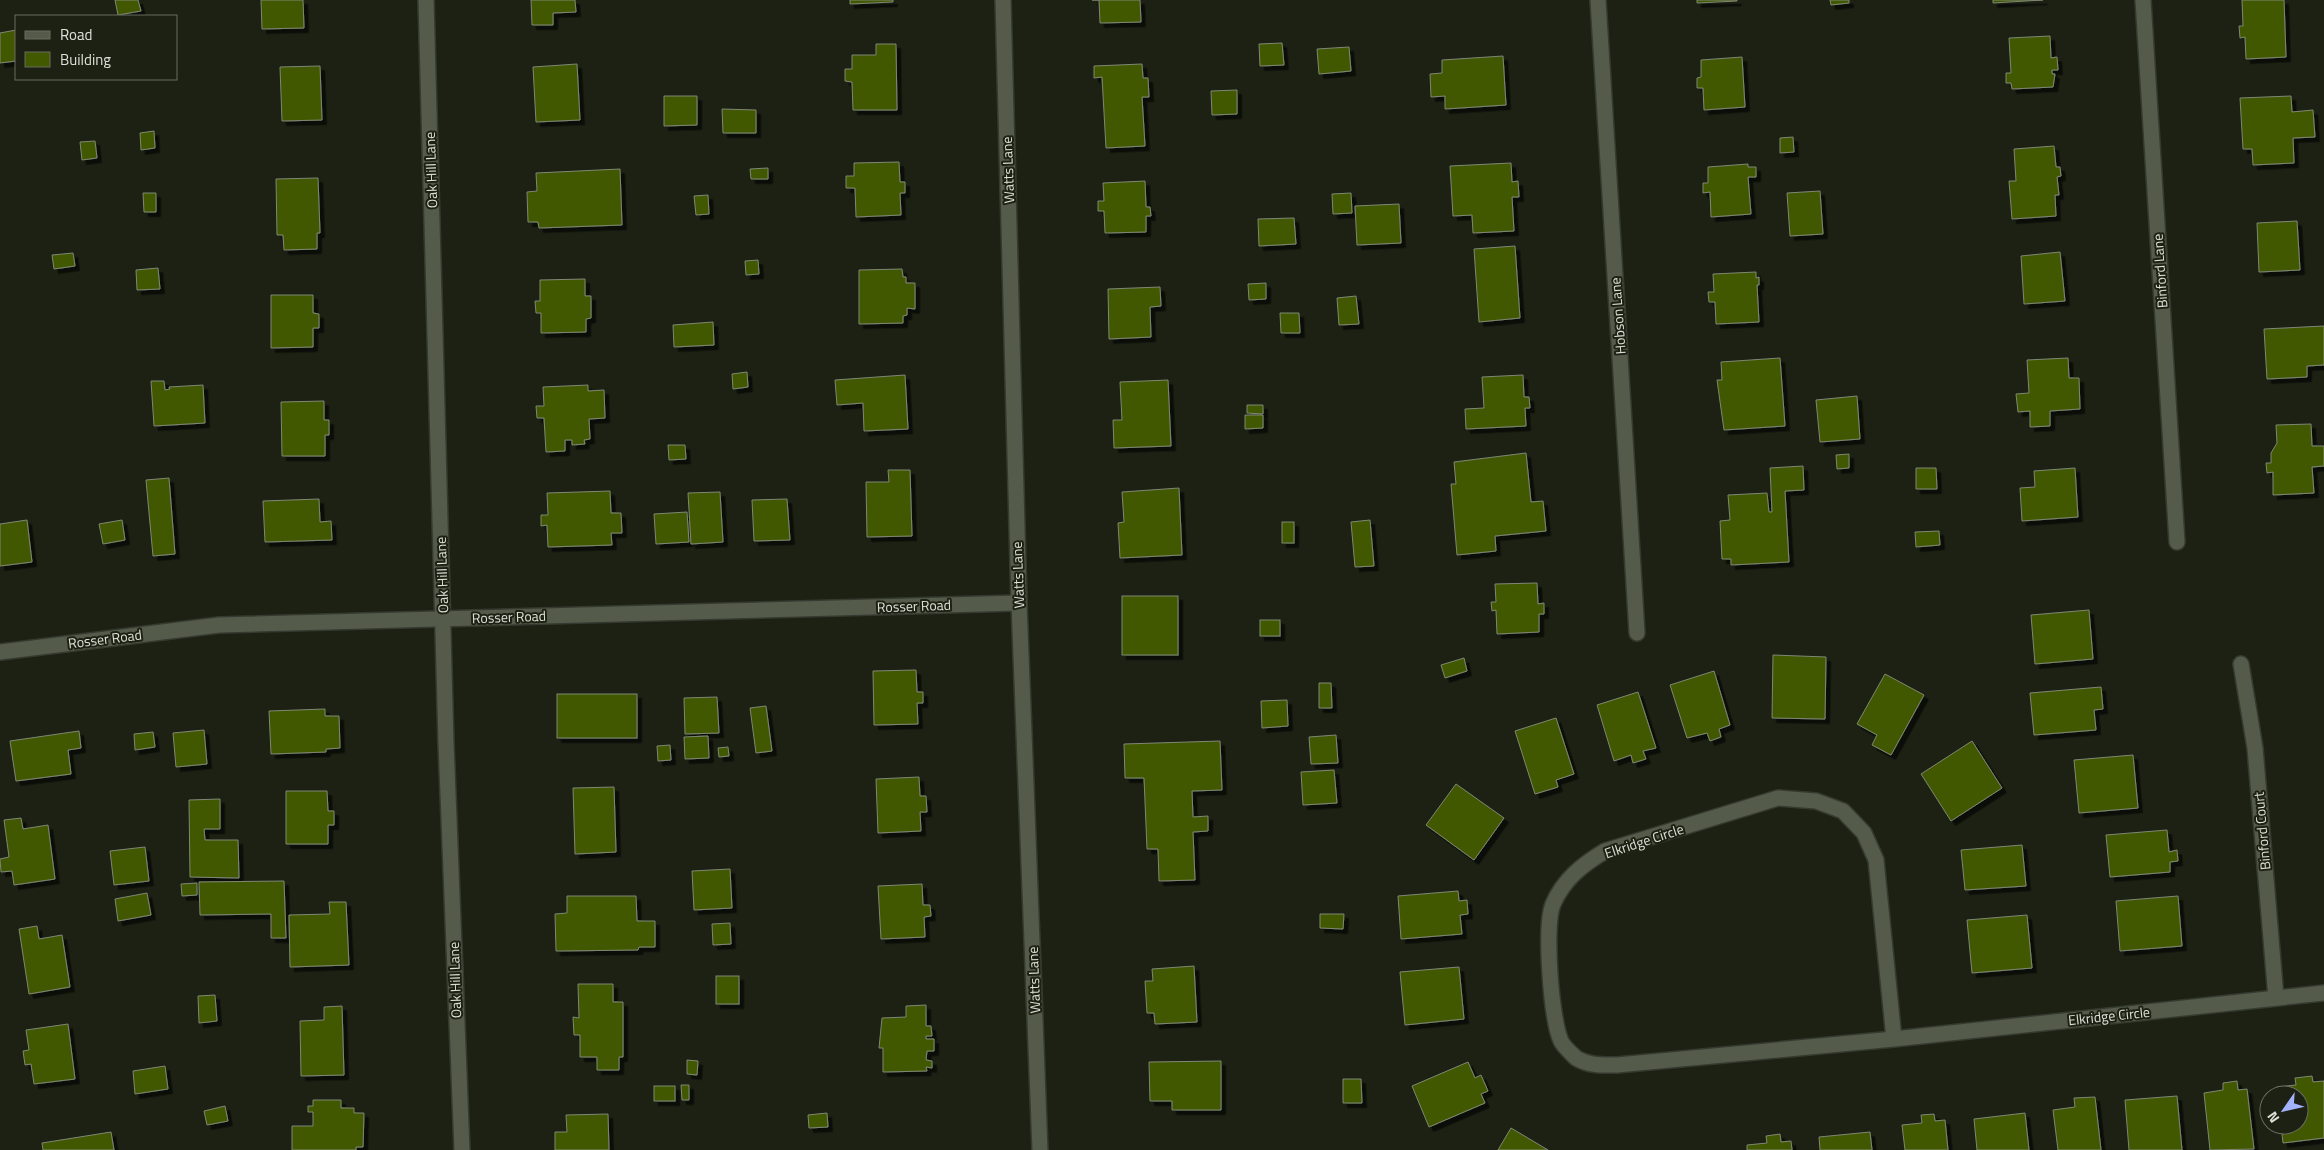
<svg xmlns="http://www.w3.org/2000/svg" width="2324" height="1150" font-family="'Titillium Web',sans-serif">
  <defs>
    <filter id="shadow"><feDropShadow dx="4.5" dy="4.5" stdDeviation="0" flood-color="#0009"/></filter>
  </defs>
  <rect width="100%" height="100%" fill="#1c2113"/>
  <!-- building -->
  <g fill="#425900" stroke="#7f8775" filter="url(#shadow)">
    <path d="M115,0H138L141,11L118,15Z"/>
    <path d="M261,0H303L304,28L262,29Z"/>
    <path d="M531,0H575L576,12L553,13V25H532Z"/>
    <path d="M850,0H893V2L850,4Z"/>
    <path d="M1092,0H1140L1141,22L1100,23L1099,0Z"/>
    <path d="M1697,0H1737V1L1697,3Z"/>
    <path d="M1830,0H1849V3L1831,5Z"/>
    <path d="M1993,0H2043L1993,3Z"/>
    <path d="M2242,0H2284L2286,57L2246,59L2245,37L2240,38L2239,26H2243Z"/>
    <path d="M16,30V61L0,63V33Z"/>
    <path d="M2050,36L2051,58L2057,57L2058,70H2052V74H2055L2053,87L2012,89L2011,83H2006V73H2011L2009,38Z"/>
    <path d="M1282,43L1284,65L1260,66L1259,44Z"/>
    <path d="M876,44H896L897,110H853L852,82L845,81V69H852V55H876Z"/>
    <path d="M1349,47L1351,71L1319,74L1317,49Z"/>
    <path d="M1503,56L1506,105L1445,109V96L1431,97L1430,74L1442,73V60Z"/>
    <path d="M1742,57L1745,107L1704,110L1703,88H1697V78L1701,77V60Z"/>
    <path d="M577,64L580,120L536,122L533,67Z"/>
    <path d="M1142,64L1143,78H1148L1149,97H1142L1145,146L1106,148L1102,77L1094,78V66Z"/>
    <path d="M320,66L322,120L282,121L280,67Z"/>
    <path d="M1237,90V114L1212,115L1211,91Z"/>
    <path d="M664,96H697V125L664,126Z"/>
    <path d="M2291,96L2292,112L2313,110L2315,137L2293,138L2294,163L2253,165L2252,149H2243L2240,98Z"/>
    <path d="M722,109L756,110V133H723Z"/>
    <path d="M154,131L155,148L141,150L140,133Z"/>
    <path d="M1793,137L1794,152L1780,153V138Z"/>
    <path d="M95,141L97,158L82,160L80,142Z"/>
    <path d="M2054,146L2056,167H2060L2061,176L2057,177L2059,195H2055L2056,216L2012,219L2009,181H2016L2014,149Z"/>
    <path d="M899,162L900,182H905V193H900L901,215L856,217L855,188H846V176H854V163Z"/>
    <path d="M1511,163L1512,182L1518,181L1519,197H1512L1514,231L1473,233L1472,215L1453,216L1450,166Z"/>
    <path d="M1748,164V167H1756V177H1748L1751,214L1711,217L1710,192L1703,193V183H1708V167Z"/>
    <path d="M768,168V179H751L750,169Z"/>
    <path d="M620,169L622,225L539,228L538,222H528L527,192L537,191L536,173Z"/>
    <path d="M318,178L320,233H317V249L284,250L283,235H277L276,179Z"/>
    <path d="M1145,181L1146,207H1150L1151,216H1146V232L1105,233L1104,211H1098V201H1104L1103,183Z"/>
    <path d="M1820,191L1823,234L1790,236L1787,193Z"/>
    <path d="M143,193H156V212H144Z"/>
    <path d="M1351,193L1352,213L1333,214L1332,194Z"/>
    <path d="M708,195L709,214L696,215L694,196Z"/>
    <path d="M1399,204L1401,243L1357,245L1355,206Z"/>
    <path d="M1294,218L1296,244L1259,246L1258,219Z"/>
    <path d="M2297,221L2300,270L2259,272L2257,223Z"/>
    <path d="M1515,246L1520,318L1479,322L1474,249Z"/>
    <path d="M2060,252L2065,301L2024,304L2021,256Z"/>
    <path d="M73,253L75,266L54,269L52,255Z"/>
    <path d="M758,260L759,274L746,275L745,261Z"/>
    <path d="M158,268L160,289L137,290L136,270Z"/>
    <path d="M902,269L903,277H906V283H915V309L907,308V315L903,316V323L859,324V270Z"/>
    <path d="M1756,272V278L1759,277V285H1757L1759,322L1716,324L1715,302H1709L1708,292H1714L1713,274Z"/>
    <path d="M585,279V296H591V318L586,319V332L541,333V313H536L535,301H540V280Z"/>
    <path d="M1266,283V299L1249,300L1248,284Z"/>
    <path d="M1160,287L1161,306L1150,307L1151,337L1109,339L1108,289Z"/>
    <path d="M271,295H313V313L319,314V328H313V347L271,348Z"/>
    <path d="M1356,296L1359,324L1339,325L1337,298Z"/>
    <path d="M1280,313H1299L1300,333H1281Z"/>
    <path d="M713,322L714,345L674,347L673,325Z"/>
    <path d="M2324,326V365L2307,366V377L2267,379L2264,329Z"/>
    <path d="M1780,358L1785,426L1724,430L1717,380H1722L1721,362Z"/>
    <path d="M2068,358L2069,378H2079L2080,409L2050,411V426L2030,427V411L2018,412L2016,394L2029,393L2027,360Z"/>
    <path d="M747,372L748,387L733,389L732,374Z"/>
    <path d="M905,375L908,429L864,431L863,403L837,405L835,380Z"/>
    <path d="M1523,375L1524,397H1529L1530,408H1525L1526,426L1466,429L1465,409L1484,408L1482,377Z"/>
    <path d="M1168,380L1171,446L1114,448L1113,420H1122L1120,382Z"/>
    <path d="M151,381H164L165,390L170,389L169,387L203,385L205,423L154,426Z"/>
    <path d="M588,385V391L604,390L605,418L589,419L590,439L584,440L585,444L572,445V440H565V451L546,452L544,418H537L536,406H544L543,387Z"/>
    <path d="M1857,396L1860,439L1820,442L1816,400Z"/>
    <path d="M324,401V420H329V435H325V456H282L281,402Z"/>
    <path d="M1247,405H1263V414L1247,413Z"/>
    <path d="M1245,415H1263V428L1245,429Z"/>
    <path d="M2311,424L2312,446H2324V466L2312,467L2314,493L2273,495V472L2267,473L2266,463H2271V453L2277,443L2276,425Z"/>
    <path d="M668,445H685L686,459L669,460Z"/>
    <path d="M1526,453L1531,502L1543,501L1546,531L1495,536L1496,551L1457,555L1451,484H1456L1454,462Z"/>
    <path d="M1849,454V468L1837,469L1836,455Z"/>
    <path d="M1803,466L1804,490L1785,491L1789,562L1731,565V559H1722L1720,521L1730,520L1728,495L1767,493L1769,512H1772L1770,468Z"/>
    <path d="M1916,468H1936L1937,489H1916Z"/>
    <path d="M2075,468L2078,517L2022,521L2020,488L2035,487L2034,471Z"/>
    <path d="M888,470H910L912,536L867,537L866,482H889Z"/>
    <path d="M169,478L175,554L153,556L146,480Z"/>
    <path d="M1179,488L1182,555L1120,558L1118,523L1124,522L1122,492Z"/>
    <path d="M610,491L611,513H621L622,533H611L612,545L548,547L547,525L541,526V515H548L547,493Z"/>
    <path d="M720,492L723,542L691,544L688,493Z"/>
    <path d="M319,499L320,522L331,521L332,540L265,542L263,501Z"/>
    <path d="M787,499L790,540L754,541L752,500Z"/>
    <path d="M687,512L689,542L656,544L654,514Z"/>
    <path d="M27,520L32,562L0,566V524Z"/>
    <path d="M122,520L125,540L103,544L99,524Z"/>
    <path d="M1370,520L1374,566L1355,567L1351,522Z"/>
    <rect x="1282" y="522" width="12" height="21"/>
    <path d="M1939,531L1940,545L1916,547L1915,532Z"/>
    <path d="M1537,583L1538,604L1544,603V614H1539V632L1497,634L1496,610L1492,611L1491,602H1496L1495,584Z"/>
    <rect x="1122" y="596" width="56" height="59"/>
    <path d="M2089,610L2093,659L2035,664L2031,615Z"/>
    <rect x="1260" y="620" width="20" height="16"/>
    <path d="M1773,655L1826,657L1825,719L1772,718Z"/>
    <path d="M1464,658L1467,671L1445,678L1441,665Z"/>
    <path d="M916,670L917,692H923V703H917L918,724L874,725L873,671Z"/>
    <path d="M1714,671L1730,725L1719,729L1721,737L1710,741L1707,733L1687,738L1670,685Z"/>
    <path d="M1885,674L1924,695L1891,755L1872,745L1877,735L1857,724Z"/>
    <path d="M1319,683H1331L1332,708H1319Z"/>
    <path d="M2101,687L2103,709L2094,710L2096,730L2034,735L2030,693Z"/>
    <path d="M1638,692L1656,748L1643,751L1646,759L1633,763L1631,755L1614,761L1597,705Z"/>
    <rect x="557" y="694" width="80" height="44"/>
    <path d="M717,697L719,733L685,734L684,698Z"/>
    <path d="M1287,700L1288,726L1262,728L1261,701Z"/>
    <path d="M766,706L772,751L756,753L750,708Z"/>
    <path d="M325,709V716H339L340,748L326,749V752L271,754L269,711Z"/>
    <path d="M1556,718L1574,774L1556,780L1558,787L1535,794L1515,731Z"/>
    <path d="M204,730L207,764L176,767L173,733Z"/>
    <path d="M79,731L81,748L68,750L71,774L16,781L10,741Z"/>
    <path d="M153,732L155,747L135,750L134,734Z"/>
    <path d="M1336,735L1338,763L1311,764L1309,737Z"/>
    <path d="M708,736L709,758L685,759L684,737Z"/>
    <path d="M1220,741L1222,790L1192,791L1193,817L1208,816V831L1193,832L1195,880L1159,881L1158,849H1147L1144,778H1125L1124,744Z"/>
    <path d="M1972,741L2002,788L1951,821L1921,774Z"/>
    <path d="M670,745L671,760L658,761L657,746Z"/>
    <path d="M728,747L729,756L719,757L718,748Z"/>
    <path d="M2133,755L2138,808L2079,813L2074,760Z"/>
    <path d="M1334,770L1337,803L1303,805L1301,772Z"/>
    <path d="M919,777L920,796H926L927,812H920L921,831L878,833L876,779Z"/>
    <path d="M1456,784L1504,818L1474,860L1426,825Z"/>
    <path d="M614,787L616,852L575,854L573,788Z"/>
    <path d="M286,791H327L328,811H334V825H328V844H286Z"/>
    <path d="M220,799V829H204L205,840H238L239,878L190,877L189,800Z"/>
    <path d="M21,818L23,829L48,825L55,879L14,885L12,871L1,872L0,859L9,857L4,820Z"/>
    <path d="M2167,830L2169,852L2177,850L2178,861L2170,862V872L2110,877L2106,835Z"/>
    <path d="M2022,845L2026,886L1965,890L1961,850Z"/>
    <path d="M145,847L149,881L114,885L110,851Z"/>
    <path d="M730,869L732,908L694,910L692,871Z"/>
    <path d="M284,881L286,938H271V914L200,915L199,882Z"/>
    <path d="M197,883V895L182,896L181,884Z"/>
    <path d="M922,884L923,905H930L931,916L924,917L925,937L881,939L878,886Z"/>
    <path d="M1458,891L1459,901L1467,900L1468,914L1460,915L1462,934L1401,939L1398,896Z"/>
    <path d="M147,893L151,915L118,921L115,899Z"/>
    <path d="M567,896H636L637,921H655V947H639L638,950L556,951L555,914L567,913Z"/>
    <path d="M2178,896L2182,946L2120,951L2116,901Z"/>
    <path d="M329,902H346L349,965L290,967L289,915L330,914Z"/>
    <path d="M1320,914H1344L1343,929L1320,928Z"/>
    <path d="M2027,915L2032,968L1972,973L1967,920Z"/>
    <path d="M730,923L731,944L713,945L712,924Z"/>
    <path d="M37,926L39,939L62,935L70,987L29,994L19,929Z"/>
    <path d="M1194,966L1197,1022L1155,1024L1154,1013H1147L1145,981H1153L1152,969Z"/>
    <path d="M1459,967L1464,1019L1405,1025L1400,972Z"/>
    <rect x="716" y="976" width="23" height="28"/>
    <path d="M578,984H613V1002H623V1057H619V1070H597V1057H580V1035H574L573,1017L579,1018Z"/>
    <path d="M215,995L217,1021L199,1023L198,996Z"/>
    <path d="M926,1005V1026H931L932,1036H926V1039H934V1051H927L926,1060L932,1061V1068L926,1067L927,1071L883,1072V1048H879L882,1018L906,1017V1006Z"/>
    <path d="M342,1006L344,1075L301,1076L300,1021L324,1020V1007Z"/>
    <path d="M68,1024L75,1079L34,1084L31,1064L25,1065L23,1051L29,1050L26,1030Z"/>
    <path d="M687,1060L698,1061L697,1075L687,1074Z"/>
    <path d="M1221,1061V1110H1172V1101H1150L1149,1062Z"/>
    <path d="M1468,1062L1475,1078L1481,1075L1488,1091L1481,1094L1485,1103L1429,1127L1412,1086Z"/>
    <path d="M165,1066L168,1089L135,1094L133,1071Z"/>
    <path d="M2312,1076L2313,1082L2324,1081V1138L2283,1143L2281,1125H2299V1095H2277V1087L2296,1085L2295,1078Z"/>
    <path d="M1343,1079H1361L1362,1103H1343Z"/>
    <path d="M2237,1081L2238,1090L2247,1089L2254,1149L2210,1150L2204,1093L2223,1090V1083Z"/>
    <path d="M681,1085H689V1100H682Z"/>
    <rect x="654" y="1086" width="21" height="15"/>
    <path d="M2177,1096L2182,1150H2129L2125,1100Z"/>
    <path d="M2095,1097L2101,1150H2058L2053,1110L2075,1107L2074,1098Z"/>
    <path d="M313,1100H341V1108H354V1113H364L363,1147H356V1150H292V1126H313V1112H308V1106H313Z"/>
    <path d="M225,1106L228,1121L207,1125L204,1111Z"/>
    <path d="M827,1113L828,1127L809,1128L808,1115Z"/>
    <path d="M2025,1113L2029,1150H1977L1974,1119Z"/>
    <path d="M608,1114L609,1150H555V1132H567L566,1115Z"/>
    <path d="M1934,1114L1935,1121L1945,1120L1948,1150H1905L1902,1125L1922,1123L1921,1115Z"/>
    <path d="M1511,1128L1548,1150H1498Z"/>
    <path d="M111,1132L114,1150H43L42,1143Z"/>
    <path d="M1870,1132L1872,1150H1820L1819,1137Z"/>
    <path d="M1780,1134L1781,1142L1791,1141L1792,1150H1747V1145L1767,1143L1766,1136Z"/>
  </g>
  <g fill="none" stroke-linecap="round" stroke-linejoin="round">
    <defs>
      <g id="street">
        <path d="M426,0L446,743L462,1150"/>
        <path d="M1003,0L1019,603L1040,1150"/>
        <path d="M1598,0L1637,633"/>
        <path d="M2143,0L2177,542"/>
        <path d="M0,652L219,625L1019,603"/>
        <path d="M2241,664L2255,748L2276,998"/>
        <path d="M1894,1039L1876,860L1864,833L1843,811L1816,801L1778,798L1605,851C1582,865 1564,879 1553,904C1544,926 1551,1019 1561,1041C1563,1046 1572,1054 1576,1058C1589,1066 1603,1065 1617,1065L1894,1039L2324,993"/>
      </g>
    </defs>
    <!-- street casing -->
    <use href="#street" stroke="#353a30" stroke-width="18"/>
    <!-- street -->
    <use href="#street" stroke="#545b4a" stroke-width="15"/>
  </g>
  <g text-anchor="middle" stroke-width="4" stroke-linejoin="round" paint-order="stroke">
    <!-- street labels -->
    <g font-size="14" fill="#dce0d6" stroke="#1c2113">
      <text transform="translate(431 170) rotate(-92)" y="5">Oak Hill Lane</text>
      <text transform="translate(1008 170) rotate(-92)" y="5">Watts Lane</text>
      <text transform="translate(2160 271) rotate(-94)" y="5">Binford Lane</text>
      <text transform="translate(1618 316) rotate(-94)" y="5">Hobson Lane</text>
      <text transform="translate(442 575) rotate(-92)" y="5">Oak Hill Lane</text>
      <text transform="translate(1018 575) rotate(-92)" y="5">Watts Lane</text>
      <text transform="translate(914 606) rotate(-2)" y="5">Rosser Road</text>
      <text transform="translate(509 617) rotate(-2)" y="5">Rosser Road</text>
      <text transform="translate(105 639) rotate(-7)" y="5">Rosser Road</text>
      <text transform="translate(2262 831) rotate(-95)" y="5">Binford Court</text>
      <text transform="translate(1644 841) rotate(-18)" y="5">Elkridge Circle</text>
      <text transform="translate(455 980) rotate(-92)" y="5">Oak Hill Lane</text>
      <text transform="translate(1034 980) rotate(-92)" y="5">Watts Lane</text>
      <text transform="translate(2109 1016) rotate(-6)" y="5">Elkridge Circle</text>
    </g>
  </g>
  <!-- legend -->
  <rect x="15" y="15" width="162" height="65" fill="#1c2113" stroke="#696d61"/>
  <rect x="25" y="31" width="25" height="8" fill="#545b4a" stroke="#696d61"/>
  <text x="60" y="40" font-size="15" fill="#dce0d6">Road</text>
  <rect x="25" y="52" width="25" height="15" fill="#425900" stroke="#696d61"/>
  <text x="60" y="65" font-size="15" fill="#dce0d6">Building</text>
  <!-- north arrow -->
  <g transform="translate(2284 1110) rotate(236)"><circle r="24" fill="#1c2113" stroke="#696d61"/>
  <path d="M0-4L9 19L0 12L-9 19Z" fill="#a3b2fd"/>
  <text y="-8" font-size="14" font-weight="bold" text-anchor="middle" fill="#dce0d6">N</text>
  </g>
</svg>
